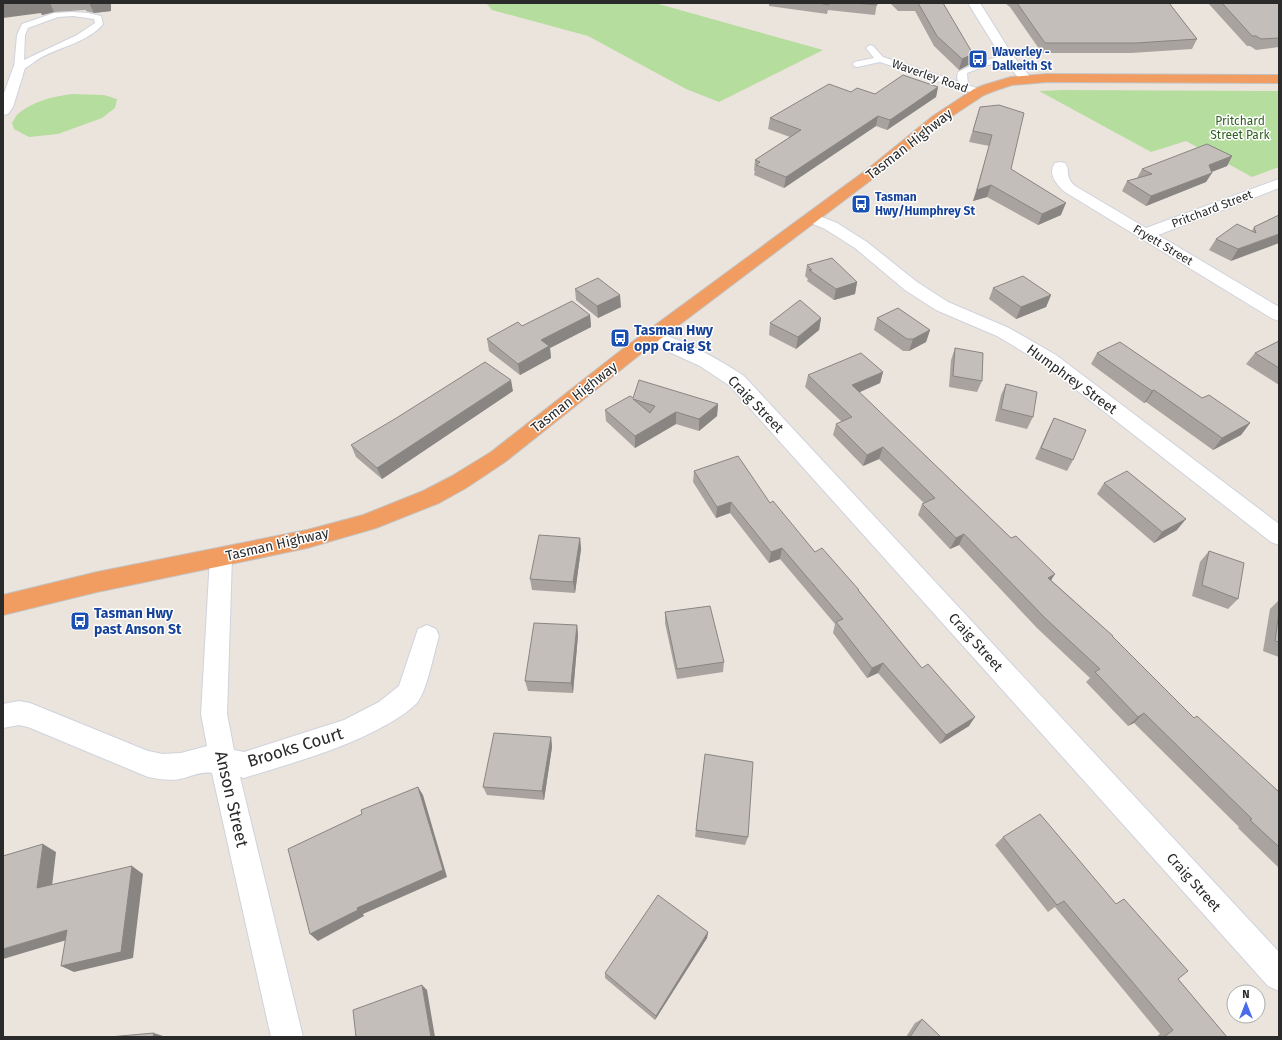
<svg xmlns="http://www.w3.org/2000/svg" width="1282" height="1040" font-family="'Fira Sans',sans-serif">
  <rect width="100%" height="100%" fill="#ebe4dd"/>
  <!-- green -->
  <g fill="#b5dd9e">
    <path d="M486,3H655L823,50L719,102L686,89L588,36L492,10Z"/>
    <path d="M1063,90L1279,91V167L1252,177L1186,141L1151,152L1039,91Z"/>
    <path d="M72,94L104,95L117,99L115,108L102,118L58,134L29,137L14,129L12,123C14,120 16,115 19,113C34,101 54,96 72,94Z"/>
  </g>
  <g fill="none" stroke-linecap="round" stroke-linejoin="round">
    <defs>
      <g id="lane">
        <path d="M73,12L88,13L101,16L103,24C88,42 60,47 40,58C33,62 24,72 16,70L14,68L17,35L22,24L54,13ZM73,16L94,19L95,23L77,35L24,60L25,35L28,28L58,17Z"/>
        <path d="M870,45L873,46L883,57L959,82L957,78L958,72L976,63L1002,56L1008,55L1012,58L1011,60L988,65L967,73L968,85L982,90L984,92L979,95L880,62L857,67L854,66L853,64L854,62L874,58L866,48Z"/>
      </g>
      <g id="street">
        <path d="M968,3H980L1013,56L1032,79L1030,82H1022L1002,58Z"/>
        <path d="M19,64L23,65L25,68L13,107L8,114L3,115V96L13,68L15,65Z"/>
        <path d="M1060,162L1065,163C1071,171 1064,176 1075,186L1146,228L1279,179V188L1158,235L1279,307V321L1273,319L1065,192C1057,185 1047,174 1055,163Z"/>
        <path d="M812,213L837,223L867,242L917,282L948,302L1009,328L1056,355L1279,524V545L1271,542L1042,363L997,336L936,310L905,290L855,248L825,229L806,221L804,218L806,215Z"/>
        <path d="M651,331C682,339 717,358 744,376L1279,952V991L1268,986L730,386L700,366L645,341L642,337L645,333Z"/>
        <path d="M221,548L229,551L232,557L227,714L234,750L244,752L344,720L379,702L399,686L418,629L427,625L436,629L439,636C434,652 427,691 417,703C408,712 395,720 384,726C341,750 292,763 244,778L240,777L303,1037H271L212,773C200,771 191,777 180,779C169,781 159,779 148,777L28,727L19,725L3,728V704L19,701L30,703L148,751L163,754L181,753L207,746L201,714L210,557L213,551Z"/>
      </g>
      <path id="highway" d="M1047,74L1279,75V83L1047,82L1012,85L994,91L984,95L943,122L879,174L638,356L505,462L466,488L439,503L376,528L307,548L97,592L3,615V595L97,572L307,530L363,515L423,491L452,476L491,452L624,348L869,168L933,116L974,89L984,85L1011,77Z"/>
    </defs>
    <!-- lane casing -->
    <use href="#lane" stroke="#cfd2dd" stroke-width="2"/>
    <!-- street casing -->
    <use href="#street" stroke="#cfd2dd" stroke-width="2"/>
    <!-- highway casing -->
    <use href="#highway" stroke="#c3c3c3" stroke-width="2"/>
    <!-- lane -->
    <use href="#lane" fill="#fff" fill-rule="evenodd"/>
    <!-- street -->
    <use href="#street" fill="#fff" fill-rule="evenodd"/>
    <!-- highway -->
    <use href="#highway" fill="#f19d62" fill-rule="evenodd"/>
  </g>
  <!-- wall -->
  <g fill="#a8a39f">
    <path d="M3,3H111V11L94,13L86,11L85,9V10L54,12L42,15L41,13Z"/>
    <path d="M769,3H877L875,15L828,10L827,14L769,6Z"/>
    <path d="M890,3H943L970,64L959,70L934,46L915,11H898Z"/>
    <path d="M1005,3H1169L1197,39L1192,49L1131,53H1042L1010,7Z"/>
    <path d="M1208,3H1279V47L1256,50L1250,46H1247Z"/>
    <path d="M938,87L936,97L887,130L876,126L784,188L754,175L755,171H754L755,160L790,137L768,129L770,118L851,92L875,94Z"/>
    <path d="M980,107L1011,169L1061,215L1038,225L987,197L973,201L989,146L969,142Z"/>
    <path d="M1232,156L1227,166L1211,172L1206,182L1146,206L1122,191L1127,181L1137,178L1142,169Z"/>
    <path d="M1279,215L1231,261L1209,250L1216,239L1252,231L1254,227Z"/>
    <path d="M807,265L857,282L855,294L834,300L807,281L808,279L805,276Z"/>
    <path d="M993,288L1051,295L1046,307L1016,319L989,299Z"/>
    <path d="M575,289L621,307L598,318L576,300Z"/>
    <path d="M590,315L591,327L550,348L551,358L520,375L489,351L487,339L522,326Z"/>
    <path d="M821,318L819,330L796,349L769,335L770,323Z"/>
    <path d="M877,318L930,330L926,342L909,351H903L874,330Z"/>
    <path d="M1279,341V385L1246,364L1255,353Z"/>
    <path d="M955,348L982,381L977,392L949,387L951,360Z"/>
    <path d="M1097,353L1202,398L1250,423L1241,435L1213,450L1146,402L1144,403L1091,364Z"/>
    <path d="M883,372L880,383L859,392L1011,538L1055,574L1051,580L1113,636L1112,637L1194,718L1279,792V868L1238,828L1239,827L1134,723L1128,726L1086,682L1090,678L1037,628L959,545L950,549L918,515L922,504L924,503L879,459L863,466L833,435L836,424L842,422L805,387L808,375Z"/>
    <path d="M1006,384L1033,417L1027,429L995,421L1001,395Z"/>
    <path d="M513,391L382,479L356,457L351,445Z"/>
    <path d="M633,398L718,404L717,416L699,431L676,424L635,448L606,421L605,410Z"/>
    <path d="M1054,418L1073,460L1067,471L1035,459L1048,430Z"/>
    <path d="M694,471L770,503L815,552L859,590V591L969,726L940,744L878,673L867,678L833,633L835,624L780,559L769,563L730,513L716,518L693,482Z"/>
    <path d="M1104,483L1177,530L1154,543L1097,494Z"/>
    <path d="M580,538L581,549L575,593L532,590L530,579Z"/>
    <path d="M1209,551L1238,599L1228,609L1192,596L1200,562Z"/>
    <path d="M1279,600V657L1263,651L1270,609Z"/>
    <path d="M665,612L724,662L723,672L677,679L665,623Z"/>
    <path d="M577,625L578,635L573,693L528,691L525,681Z"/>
    <path d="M551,737L552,747L544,800L487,795L483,787Z"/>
    <path d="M704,763L748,837L745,845L695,837Z"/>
    <path d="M1003,837L1116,904L1124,899L1178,979L1227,1037H1156L1160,1034L1055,907L1048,912L995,845Z"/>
    <path d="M708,932L707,938L655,1020L605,978V973Z"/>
    <path d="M922,1019L941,1037H906L915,1023Z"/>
  </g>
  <!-- shaded-wall -->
  <g fill="#888582">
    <path d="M3,3H50L54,12L42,15L41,13L3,18Z"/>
    <path d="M89,3H111V11L94,13Z"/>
    <path d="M973,54L970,64L959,70L962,59Z"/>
    <path d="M938,87L936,97L887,130L890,120Z"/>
    <path d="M878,116L876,126L784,188L786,177Z"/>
    <path d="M1232,156L1227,166L1204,175L1209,165Z"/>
    <path d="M1212,173L1206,182L1146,206L1151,196Z"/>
    <path d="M991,185L987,197L973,201L977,190Z"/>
    <path d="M1066,203L1061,215L1038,225L1042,214Z"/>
    <path d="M1279,234V243L1231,261L1238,249Z"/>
    <path d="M857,282L855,294L834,300L836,289Z"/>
    <path d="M620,295L621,307L598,318L597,306Z"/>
    <path d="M1051,295L1046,307L1016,319L1021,307Z"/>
    <path d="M590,315L591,327L550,348L551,358L520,375L518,364L541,340Z"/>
    <path d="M821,318L819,330L796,349L798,337Z"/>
    <path d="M930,330L926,342L909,351L913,339Z"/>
    <path d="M883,372L880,383L849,397L852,385Z"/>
    <path d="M511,380L513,391L382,479L377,468Z"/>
    <path d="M1154,390L1146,402L1144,403L1152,391Z"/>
    <path d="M718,404L717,416L699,431V419Z"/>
    <path d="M676,412V424L635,448V436Z"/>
    <path d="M1250,423L1241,435L1213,450L1222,438Z"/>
    <path d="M883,447L879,459L863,466L867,455Z"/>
    <path d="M731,502L730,513L716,518L717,507Z"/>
    <path d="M1186,519L1177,530L1154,543L1162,532Z"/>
    <path d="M964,534L959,545L950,549L956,538Z"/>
    <path d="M580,538L581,549L575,593L573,582Z"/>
    <path d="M782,548L780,559L769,563L771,552Z"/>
    <path d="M1055,574L1048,585V578Z"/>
    <path d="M577,625L578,635L573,693L571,683Z"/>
    <path d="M883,663L878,673L867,678L872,668Z"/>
    <path d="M1144,713L1134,723L1128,726L1138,717Z"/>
    <path d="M975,717L969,726L940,744L946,735Z"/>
    <path d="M551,737L552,747L544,800L542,791Z"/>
    <path d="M418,787L423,795L447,877L363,914L364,916L318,941L310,934L357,908Z"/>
    <path d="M43,844L56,852L51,895L37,888Z"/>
    <path d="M132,866L143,874L133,958L74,972L61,966Z"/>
    <path d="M67,930L80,936L3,959V949Z"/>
    <path d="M708,932L707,938L655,1020L656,1016Z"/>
    <path d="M422,985L427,990L435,1037H431Z"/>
    <path d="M154,1033L166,1037H153Z"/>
  </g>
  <!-- building -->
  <g fill="#c3beb9" stroke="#888582" fill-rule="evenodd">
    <path d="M818,3H828L829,5Z"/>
    <path d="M855,3H877V5Z"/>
    <path d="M918,3H943L973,54L962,59L937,36Z"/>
    <path d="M1017,3H1169L1197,39L1136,43H1045Z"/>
    <path d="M1222,3H1279V38L1261,39L1256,36H1252Z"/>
    <path d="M903,75L938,87L890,120L878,116L786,177L756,165L760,162L755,160L801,130L770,118L829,84L851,92L857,88L875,94Z"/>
    <path d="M999,105L1024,113L1011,169L1066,203L1042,214L991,185L977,190L992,135L973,131L980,107Z"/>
    <path d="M1207,144L1232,156L1209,165L1212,173L1151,196L1127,181L1152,174L1142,169Z"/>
    <path d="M1279,215V234L1238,249L1216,239L1237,224L1256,233L1254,227Z"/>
    <path d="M832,258L857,282L836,289L809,270H812L807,265Z"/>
    <path d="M1023,276L1051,295L1021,307L993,288Z"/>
    <path d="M598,278L620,295L597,306L575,289Z"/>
    <path d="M800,300L821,318L798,337L770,323Z"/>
    <path d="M572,301L590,315L541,340L549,346L518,364L487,339L518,322L522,326Z"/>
    <path d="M898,308L930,330L913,339H907L877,318Z"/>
    <path d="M1279,341V368L1255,353Z"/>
    <path d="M1120,342L1202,398L1209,395L1250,423L1222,438L1154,390L1152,391L1097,353Z"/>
    <path d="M955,348L983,353L982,381L953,376Z"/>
    <path d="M861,353L883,372L852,385L1011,538L1016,536L1055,574L1048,578L1113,636H1112L1194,718L1197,716L1279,792V847L1250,820L1252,819L1144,713L1138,717L1095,672L1100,669L1045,618L964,534L956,538L922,504L935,498L883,447L867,455L836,424L852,417L808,375Z"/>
    <path d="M485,362L511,380L377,468L351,445L398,417Z"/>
    <path d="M639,380L718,404L699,419L676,412L635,436L605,410L630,396L633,398ZM633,399L655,406L650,413Z"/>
    <path d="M1006,384L1037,392L1033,417L1001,409Z"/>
    <path d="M1054,418L1086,430L1073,460L1041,448Z"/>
    <path d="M738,456L770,503L773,501L815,552L822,548L859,590H858L922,668L928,664L975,717L946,735L883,663L872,668L836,622L843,619L782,548L771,552L731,502L717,507L694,471Z"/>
    <path d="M1127,471L1186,519L1162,532L1104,483Z"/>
    <path d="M539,535L580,538L573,582L530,579Z"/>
    <path d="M1209,551L1244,563L1238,599L1202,585Z"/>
    <path d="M710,606L724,662L677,669L665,612Z"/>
    <path d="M1279,612V642L1275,641Z"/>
    <path d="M534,623L577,625L571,683L525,681Z"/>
    <path d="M494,733L551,737L542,791L483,787Z"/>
    <path d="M705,754L753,762L748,837L696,830Z"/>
    <path d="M418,787L443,870L357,908L358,910L310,934L288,849L362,814L361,810Z"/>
    <path d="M1040,814L1116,904L1124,899L1188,971L1178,979L1227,1037H1164L1173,1030L1064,901L1057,905L1003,837Z"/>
    <path d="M43,844L37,888L132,866L121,952L61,966L67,930L3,949V856Z"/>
    <path d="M658,895L708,932L656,1016L605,973Z"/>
    <path d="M422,985L431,1037H356L353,1010Z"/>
    <path d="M922,1019L941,1037H910Z"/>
    <path d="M154,1033L153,1037H109Z"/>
  </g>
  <!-- icons -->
  <defs>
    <symbol id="bus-square" viewBox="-11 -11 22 22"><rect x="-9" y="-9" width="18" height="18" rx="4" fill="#1a4fb4" stroke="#fff"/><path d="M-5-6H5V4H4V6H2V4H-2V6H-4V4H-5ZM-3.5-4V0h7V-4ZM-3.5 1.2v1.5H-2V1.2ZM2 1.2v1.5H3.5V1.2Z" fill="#fff"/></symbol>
  </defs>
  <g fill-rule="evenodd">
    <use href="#bus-square" x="967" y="48" width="22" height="22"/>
    <use href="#bus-square" x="850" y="193" width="22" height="22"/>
    <use href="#bus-square" x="609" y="327" width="22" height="22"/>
    <use href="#bus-square" x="69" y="610" width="22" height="22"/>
  </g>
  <g text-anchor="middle" stroke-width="3" stroke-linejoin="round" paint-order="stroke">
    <!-- far-transit labels -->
    <g font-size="12" font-weight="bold" fill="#164399" stroke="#fff" text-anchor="start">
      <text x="992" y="56">Waverley -<tspan x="992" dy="14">Dalkeith St</tspan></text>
      <text x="875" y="201">Tasman<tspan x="875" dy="14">Hwy/Humphrey St</tspan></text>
    </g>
    <!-- far-street labels -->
    <g font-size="12" fill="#2a2a2a" stroke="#fff">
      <text transform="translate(930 76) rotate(19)" y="4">Waverley Road</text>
      <text transform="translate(1212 209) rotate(-21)" y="4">Pritchard Street</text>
      <text transform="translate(1163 245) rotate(31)" y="4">Fryett Street</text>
    </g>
    <!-- far-park labels -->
    <g font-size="12" fill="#2f6120" stroke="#fff">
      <text x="1240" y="125">Pritchard<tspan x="1240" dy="14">Street Park</tspan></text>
    </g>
    <!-- street labels -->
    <g font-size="14" fill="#2a2a2a" stroke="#fff">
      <text transform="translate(909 144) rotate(-38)" y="5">Tasman Highway</text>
      <text transform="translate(1072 379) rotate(36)" y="5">Humphrey Street</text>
      <text transform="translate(574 397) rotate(-38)" y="5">Tasman Highway</text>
      <text transform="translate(756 404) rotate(46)" y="5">Craig Street</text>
      <text transform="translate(277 544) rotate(-13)" y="5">Tasman Highway</text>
      <text transform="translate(976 642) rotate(48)" y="5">Craig Street</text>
      <text transform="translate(1194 882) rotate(48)" y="5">Craig Street</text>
    </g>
    <!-- transit labels -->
    <g font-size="14" font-weight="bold" fill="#164399" stroke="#fff" text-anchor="start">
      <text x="634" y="335">Tasman Hwy<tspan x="634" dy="16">opp Craig St</tspan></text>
      <text x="94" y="618">Tasman Hwy<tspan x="94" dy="16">past Anson St</tspan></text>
    </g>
    <!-- near-street labels -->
    <g font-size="17" fill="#2a2a2a" stroke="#fff">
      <text transform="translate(295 747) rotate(-17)" y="6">Brooks Court</text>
      <text transform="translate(232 799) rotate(77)" y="6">Anson Street</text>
    </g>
  </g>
  <!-- border -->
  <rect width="1282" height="1040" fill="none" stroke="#2a2a2a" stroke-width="8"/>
  <!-- north arrow -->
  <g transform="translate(1246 1004)"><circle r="19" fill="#ffffff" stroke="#aaaaaa"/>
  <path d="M0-3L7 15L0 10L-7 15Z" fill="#4a6beb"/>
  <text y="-6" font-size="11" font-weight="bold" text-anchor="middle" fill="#2a2a2a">N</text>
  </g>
</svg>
